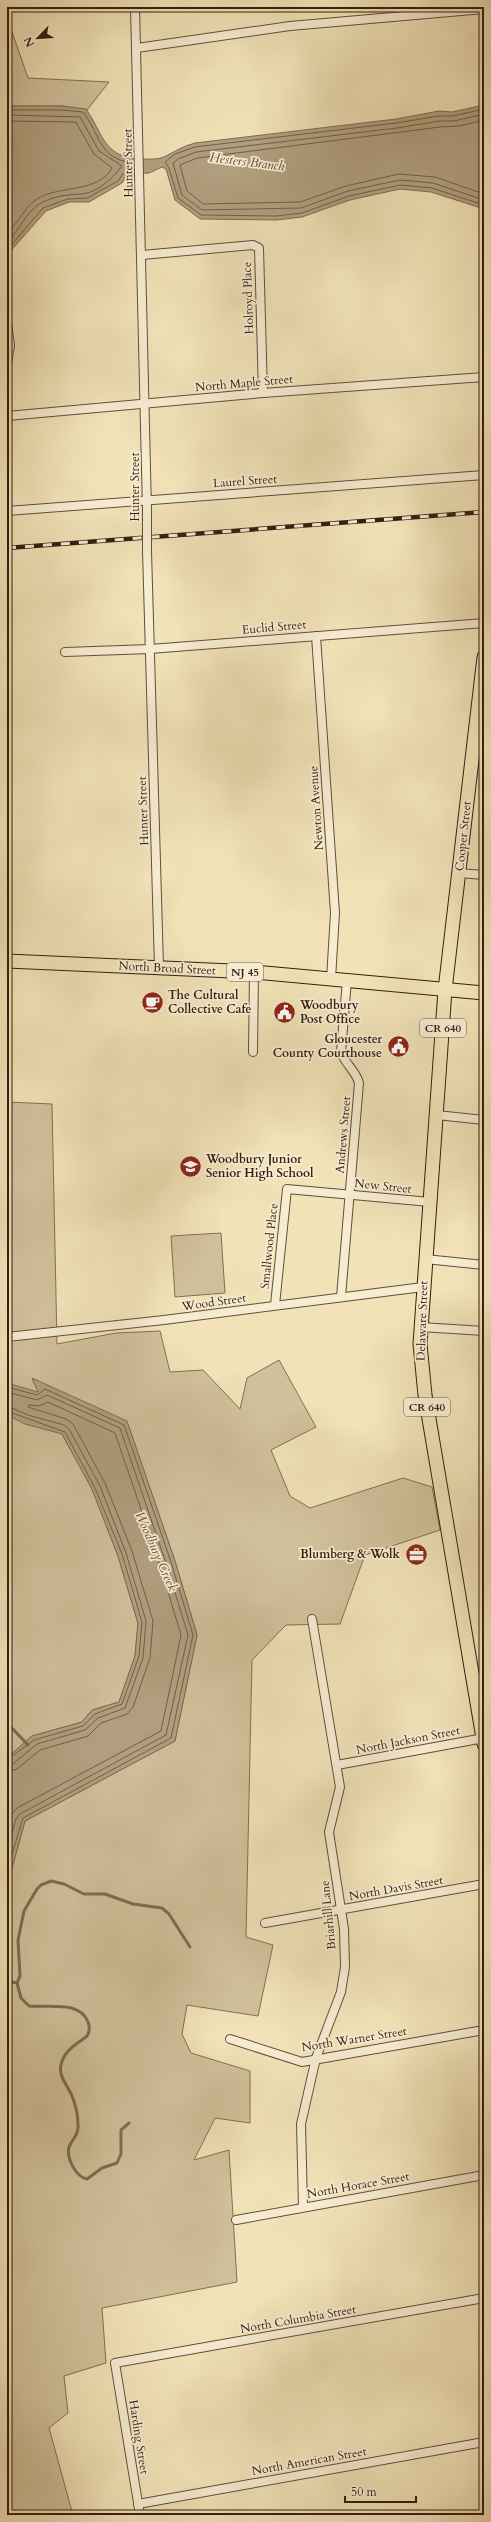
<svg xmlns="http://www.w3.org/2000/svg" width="491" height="2522" font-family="Cardo,serif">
  <rect width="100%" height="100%" fill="#f1e2b8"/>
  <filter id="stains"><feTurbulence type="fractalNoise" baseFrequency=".005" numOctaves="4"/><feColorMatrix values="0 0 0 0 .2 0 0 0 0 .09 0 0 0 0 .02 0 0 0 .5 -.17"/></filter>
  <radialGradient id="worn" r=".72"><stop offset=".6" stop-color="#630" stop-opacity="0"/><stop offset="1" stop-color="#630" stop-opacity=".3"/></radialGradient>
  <!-- green -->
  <g fill="#d1c19c" stroke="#826f56">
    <path d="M11,29L28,78L109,82L87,110L62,106H7V31Z"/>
    <path d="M7,1102L52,1104L57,1344L116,1333L160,1331L170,1372L203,1370L240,1409L247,1378L279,1360L316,1427L271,1450L290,1496L310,1508L403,1478L432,1487L440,1530L365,1555L340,1624L286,1625L252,1660L246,1937L273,1945L258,2016L187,2005L182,2034L191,2053L250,2071V2123L215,2118L194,2160L229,2150L237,2282L102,2308L106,2363L64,2376L68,2413L49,2428L73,2515H9L7,2508V1886L25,1821L175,1741L197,1635L175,1561L127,1422L32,1379L92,1489L118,1556L138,1623L135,1656L119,1702L92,1710L82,1722L32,1736L7,1758Z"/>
    <path d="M221,1233L225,1293L175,1297L171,1236Z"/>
  </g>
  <!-- water -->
  <g fill="#b19f7f" stroke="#7f6b53">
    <path d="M484,105V209L431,192L400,189L350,200L302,217L277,220L200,219L175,200L166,169L162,167L149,173L128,174L122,183L89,202H69L46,211L7,255V106H62L86,109C103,133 103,157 139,159C147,159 156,160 164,157C174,152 183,146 195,143L396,119L439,111L452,112Z"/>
    <path d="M32,1378L127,1421L175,1561L197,1635L175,1741L25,1821L7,1886V1758L32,1736L82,1722L92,1710L119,1702L135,1656L138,1623L118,1556L92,1489L62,1434L25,1424L7,1415V1383L38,1392Z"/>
  </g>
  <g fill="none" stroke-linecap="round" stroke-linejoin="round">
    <!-- shore -->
    <g stroke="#725e48" stroke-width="1">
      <path d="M484,109L453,116H439L396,123L195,147L175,154L165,162L169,168L178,198L201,215L276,216L302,213L349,196L400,185L432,188L484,205"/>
      <path d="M7,110H62L83,112C100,133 98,160 134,163"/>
      <path d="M484,114L454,121H440L397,128L196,152L178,159L173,163L182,195L202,210L301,208L348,191L400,180L433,183L484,200"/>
      <path d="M7,115L80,117L99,151L122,166C113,178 96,194 80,194C66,195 54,196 41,203C26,212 19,230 7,243"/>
      <path d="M484,120L459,126L440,127L197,158L180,165L187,191L203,204L300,202L346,186L399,174L435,177L484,194"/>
      <path d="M7,121L76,122L94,154L112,168C99,193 59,185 37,199C24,208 18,223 7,234"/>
      <path d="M7,250L43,208L68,199L87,198L118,181L125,171L134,170"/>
      <path d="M7,1387L37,1395L45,1389L124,1425L171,1562L193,1635L171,1738L23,1818L7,1871"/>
      <path d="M7,1392L37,1400L47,1395L120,1428L166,1563L188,1635L166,1735L20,1814L16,1819L7,1852"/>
      <path d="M7,1406L28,1415L64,1425L69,1429L100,1486L126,1553L146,1621L143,1658L125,1708L98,1718L85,1730L37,1744L14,1763L7,1766"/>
      <path d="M7,1411L65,1432L95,1488L122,1554L142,1622L139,1656L122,1704L95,1714L83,1726L34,1740L7,1760"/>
      <path d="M7,1772L17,1769L40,1750L88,1736L101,1723L127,1714L133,1707L150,1658L153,1621L132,1551L105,1483L73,1424L66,1419L28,1407L29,1405L39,1406L48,1402L115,1433L160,1565L181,1635L161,1731L17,1808L11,1815L7,1829"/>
    </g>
    <!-- stream -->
    <g stroke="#7f6b53" stroke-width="3">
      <path d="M7,1723L28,1745"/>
      <path d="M7,1981L17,1983"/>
      <path d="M129,2123L121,2130V2154L117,2163L102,2168L87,2179C76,2177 66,2158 69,2147C72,2139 79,2135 78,2125C78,2115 76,2106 72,2096C68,2086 58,2076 61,2065C64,2050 76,2045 87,2036C90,2031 90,2027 88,2022C80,2000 47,2008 29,2006L21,1998L17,1983L20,1976L18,1940L24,1911L37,1889L41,1885L51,1881L64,1884L84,1894H105L133,1904L162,1908L169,1914L190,1947"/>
    </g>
    <defs>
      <g id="street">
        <path d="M135,7L147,510"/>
        <path d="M137,48L290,26L484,9"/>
        <path d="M142,255L253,245L259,248L263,393"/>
        <path d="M7,322L10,346L7,363"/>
        <path d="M7,416L263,393L484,377"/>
        <path d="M7,511L484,475"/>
        <path d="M147,551L159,967"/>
        <path d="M316,636L335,913L331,979"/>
        <path d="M65,652L150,649L484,623"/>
        <path d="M459,873L484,875"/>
        <path d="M253,1052L254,972"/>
        <path d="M437,1115L484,1120"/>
        <path d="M425,1259L484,1265"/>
        <path d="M341,1297L359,1083C356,1071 345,1064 341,1052L347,980"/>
        <path d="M275,1305L287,1189L430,1202"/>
        <path d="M421,1327L484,1331"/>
        <path d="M7,1337L164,1320L423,1287"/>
        <path d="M337,1765L484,1738"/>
        <path d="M265,1923L484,1884"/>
        <path d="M230,2039L302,2062L484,2030"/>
        <path d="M303,2207L301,2124L316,2058L341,1992L345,1967L344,1929L329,1832L340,1787L312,1619"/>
        <path d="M236,2220L484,2175"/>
        <path d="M138,2504L484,2442"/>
        <path d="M140,2515L115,2363L484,2298"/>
      </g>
      <g id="primary">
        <path d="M484,657L445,990L420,1344L425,1395L484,1744"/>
        <path d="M7,961L254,972L484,993"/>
      </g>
    </defs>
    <!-- street casing -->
    <use href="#street" stroke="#634e3b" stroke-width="10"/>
    <!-- primary casing -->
    <use href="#primary" stroke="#341d11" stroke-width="15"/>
    <!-- street -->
    <use href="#street" stroke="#f6ecd1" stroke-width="8"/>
    <!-- primary -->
    <use href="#primary" stroke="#f1e2b8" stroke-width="13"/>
    <defs>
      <path id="rail" d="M7,548L484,512"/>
    </defs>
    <!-- rail casing -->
    <use href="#rail" stroke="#341d11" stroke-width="4.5"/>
    <!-- rail -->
    <use href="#rail" stroke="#f6ecd1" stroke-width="3" stroke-dasharray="9" stroke-linecap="butt"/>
    <defs>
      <path id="street-bridge" d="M147,510V551"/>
    </defs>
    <!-- street-bridge casing -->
    <use href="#street-bridge" stroke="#634e3b" stroke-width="10" stroke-linecap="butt"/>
    <!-- street-bridge -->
    <use href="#street-bridge" stroke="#f6ecd1" stroke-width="8"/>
  </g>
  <!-- icons -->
  <defs>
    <symbol id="cafe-disc" viewBox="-11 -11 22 22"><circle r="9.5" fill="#8f2418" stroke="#f6ecd1"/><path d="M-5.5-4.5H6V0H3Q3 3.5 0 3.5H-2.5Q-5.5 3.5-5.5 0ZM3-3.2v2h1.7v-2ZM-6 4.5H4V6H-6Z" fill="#fff"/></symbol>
    <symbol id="civic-disc" viewBox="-11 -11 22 22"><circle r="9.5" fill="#8f2418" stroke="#f6ecd1"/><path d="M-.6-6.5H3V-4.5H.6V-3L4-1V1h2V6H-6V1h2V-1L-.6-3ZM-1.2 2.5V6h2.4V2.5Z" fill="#fff"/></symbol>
    <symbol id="school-disc" viewBox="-11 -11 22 22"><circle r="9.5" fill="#8f2418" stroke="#f6ecd1"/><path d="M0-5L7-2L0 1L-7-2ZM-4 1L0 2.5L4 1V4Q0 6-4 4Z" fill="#fff"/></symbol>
    <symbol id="office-disc" viewBox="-11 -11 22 22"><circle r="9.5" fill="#8f2418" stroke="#f6ecd1"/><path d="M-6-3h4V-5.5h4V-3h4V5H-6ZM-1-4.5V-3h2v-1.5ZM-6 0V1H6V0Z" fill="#fff"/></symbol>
  </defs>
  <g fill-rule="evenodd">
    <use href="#cafe-disc" x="140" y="990" width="25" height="25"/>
    <use href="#civic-disc" x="272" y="1000" width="25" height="25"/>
    <use href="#civic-disc" x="386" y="1034" width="25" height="25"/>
    <use href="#school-disc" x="178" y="1154" width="25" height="25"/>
    <use href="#office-disc" x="404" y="1542" width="25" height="25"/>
  </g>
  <g text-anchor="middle" stroke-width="3.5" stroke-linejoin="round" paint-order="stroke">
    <!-- shield labels -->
    <g fill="#f6ecd1" stroke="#6e5b4b" stroke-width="1">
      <rect x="227" y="963" width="36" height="18" rx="3"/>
      <rect x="420" y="1019" width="46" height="18" rx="3"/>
      <rect x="404" y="1398" width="46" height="18" rx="3"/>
    </g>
    <g font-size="11" font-weight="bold" fill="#341d11">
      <text x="245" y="976">NJ 45</text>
      <text x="443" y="1032">CR 640</text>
      <text x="427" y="1411">CR 640</text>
    </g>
    <!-- street labels -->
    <g font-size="12" fill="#341d11" stroke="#f6ecd1">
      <text transform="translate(128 163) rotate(-91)" y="4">Hunter Street</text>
      <text transform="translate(248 298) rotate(-92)" y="4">Holroyd Place</text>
      <text transform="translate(244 383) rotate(-5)" y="4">North Maple Street</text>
      <text transform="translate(245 481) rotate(-4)" y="4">Laurel Street</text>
      <text transform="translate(135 487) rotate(-90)" y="4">Hunter Street</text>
      <text transform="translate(274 627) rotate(-5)" y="4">Euclid Street</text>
      <text transform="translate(316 808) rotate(-94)" y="4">Newton Avenue</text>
      <text transform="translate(143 811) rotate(-92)" y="4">Hunter Street</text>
      <text transform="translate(463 836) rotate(-84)" y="4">Cooper Street</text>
      <text transform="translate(167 968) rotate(3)" y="4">North Broad Street</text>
      <text transform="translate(343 1135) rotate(-85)" y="4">Andrews Street</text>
      <text transform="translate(383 1186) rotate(6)" y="4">New Street</text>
      <text transform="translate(269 1246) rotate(-84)" y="4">Smallwood Place</text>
      <text transform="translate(214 1302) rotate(-8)" y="4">Wood Street</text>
      <text transform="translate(422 1321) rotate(-88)" y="4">Delaware Street</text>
      <text transform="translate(408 1740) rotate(-11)" y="4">North Jackson Street</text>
      <text transform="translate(396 1888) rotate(-10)" y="4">North Davis Street</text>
      <text transform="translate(328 1915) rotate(-96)" y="4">Briarhill Lane</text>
      <text transform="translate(354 2039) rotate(-9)" y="4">North Warner Street</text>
      <text transform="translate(358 2185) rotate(-10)" y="4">North Horace Street</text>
      <text transform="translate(298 2319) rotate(-10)" y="4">North Columbia Street</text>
      <text transform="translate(139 2437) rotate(81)" y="4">Harding Street</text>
      <text transform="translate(309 2461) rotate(-10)" y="4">North American Street</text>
    </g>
    <!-- poi labels -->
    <g font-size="12" font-weight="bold" fill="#341d11" stroke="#f6ecd1" text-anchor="start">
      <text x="168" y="999">The Cultural<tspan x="168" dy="14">Collective Cafe</tspan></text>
      <text x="300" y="1009">Woodbury<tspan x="300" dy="14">Post Office</tspan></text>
      <text x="382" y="1043" text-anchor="end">Gloucester<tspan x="382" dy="14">County Courthouse</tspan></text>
      <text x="206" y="1163">Woodbury Junior<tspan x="206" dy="14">Senior High School</tspan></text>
      <text x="400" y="1558" text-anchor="end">Blumberg &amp; Wolk</text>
    </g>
    <!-- water labels -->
    <g font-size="13" font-style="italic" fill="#604a38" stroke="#f6ecd1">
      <text transform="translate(247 161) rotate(7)" y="5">Hesters Branch</text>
      <text transform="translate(157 1551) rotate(66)" y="5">Woodbury Creek</text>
    </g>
  </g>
  <!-- margin -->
  <rect width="491" height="2522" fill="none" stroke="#f1e2b8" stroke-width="24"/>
  <rect x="8" y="8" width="475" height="2506" fill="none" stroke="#341d11" stroke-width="2"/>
  <rect x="12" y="12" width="467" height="2498" fill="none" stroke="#341d11"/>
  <!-- north arrow -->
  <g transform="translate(38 38) rotate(245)" stroke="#f6ecd1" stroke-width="3" paint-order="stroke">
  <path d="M0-3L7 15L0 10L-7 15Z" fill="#341d11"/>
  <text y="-6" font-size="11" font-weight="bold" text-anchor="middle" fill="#341d11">N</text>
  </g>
  <!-- scale -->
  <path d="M345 2496v6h71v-6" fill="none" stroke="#341d11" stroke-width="2"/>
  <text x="351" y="2496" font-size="12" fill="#341d11" stroke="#f6ecd1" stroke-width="3" paint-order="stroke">50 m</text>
  <rect width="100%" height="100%" filter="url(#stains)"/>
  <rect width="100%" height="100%" fill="url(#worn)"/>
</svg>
